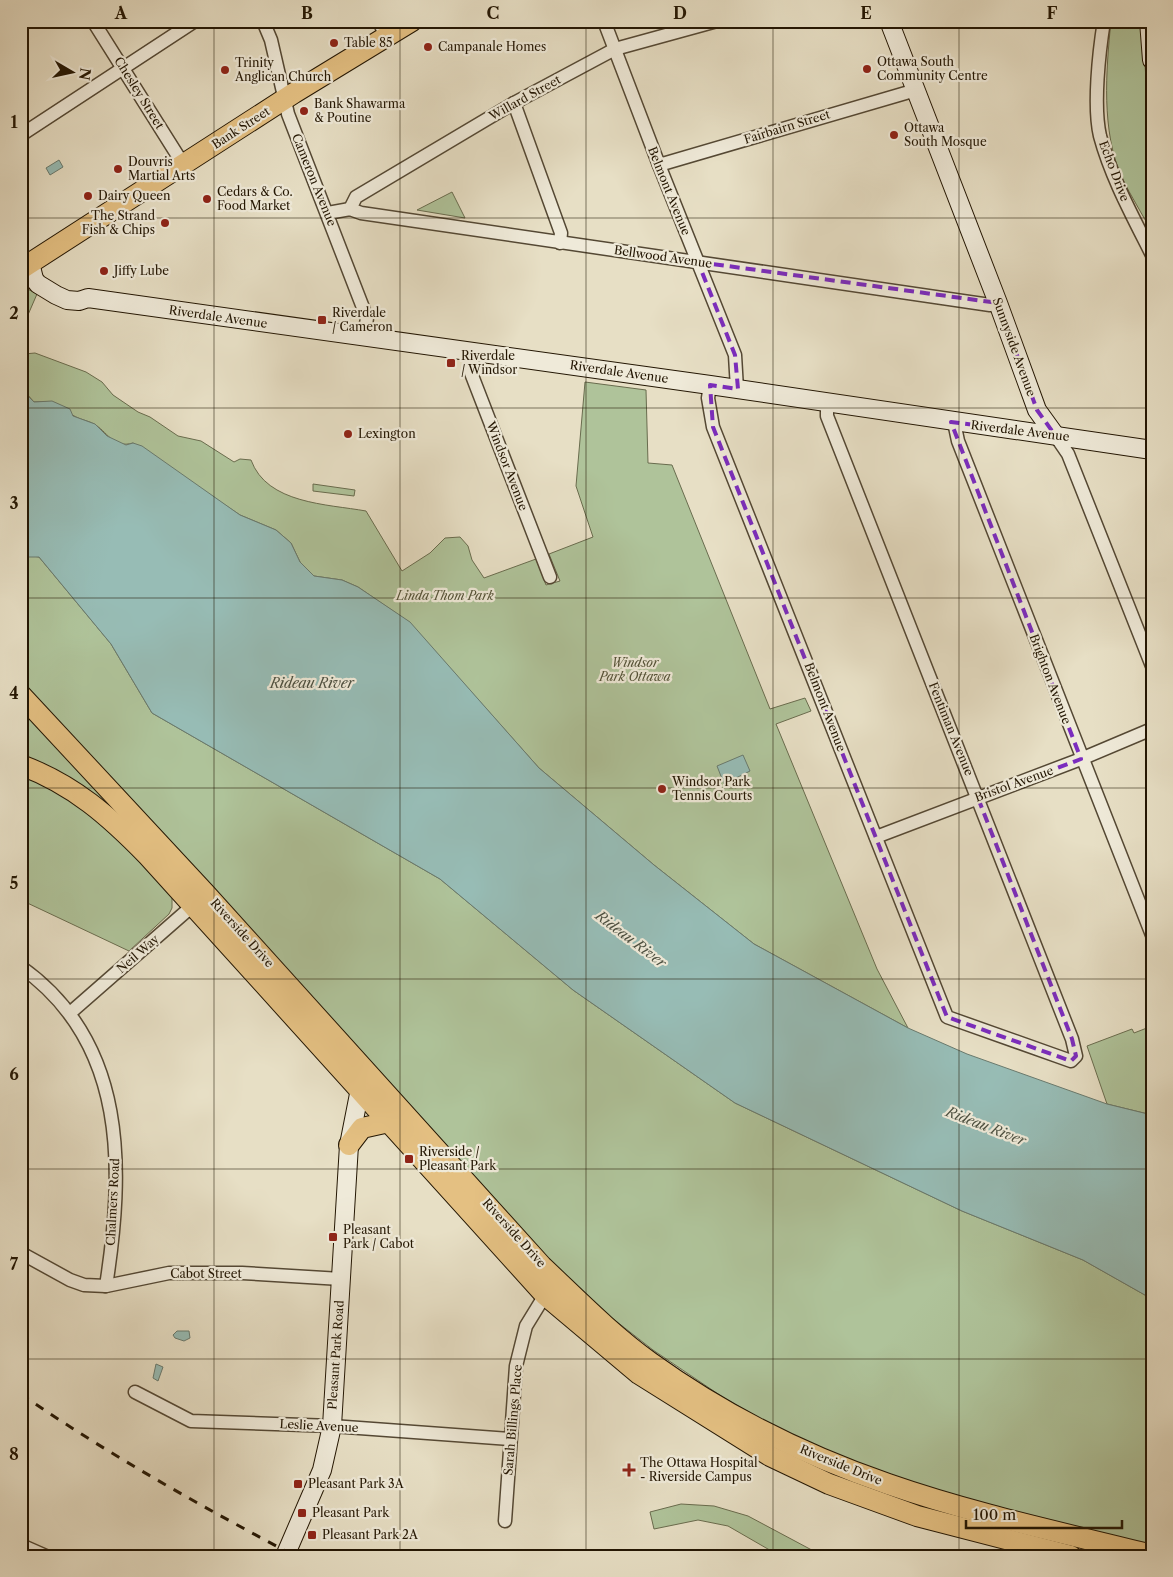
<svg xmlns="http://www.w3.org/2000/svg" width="1173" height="1577" font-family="'Libre Caslon Text',serif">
  <rect width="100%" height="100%" fill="#e7dfc5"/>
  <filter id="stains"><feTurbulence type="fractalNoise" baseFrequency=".004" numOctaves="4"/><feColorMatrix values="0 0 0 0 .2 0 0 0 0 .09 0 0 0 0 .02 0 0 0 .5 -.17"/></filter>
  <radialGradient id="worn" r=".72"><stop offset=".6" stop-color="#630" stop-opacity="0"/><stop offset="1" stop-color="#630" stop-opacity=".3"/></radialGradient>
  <!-- green -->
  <g fill="#afc39a" stroke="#696c4e">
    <path d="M1111,21H1142L1147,94L1152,123V232C1142,214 1131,196 1122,178C1101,131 1106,71 1111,21Z"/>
    <path d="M452,192L465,218L417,210Z"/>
    <path d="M30,290L37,294L21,331V291Z"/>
    <path d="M21,352L24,354L35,353L86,372L102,382L113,395L138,412L150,417L178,436L201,441L234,462L240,459L251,460C267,504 327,504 366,511L402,571L430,553L445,538L460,537L468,546L472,560L484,578L536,559L546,585L560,581L549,554L593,537L576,486L585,382L646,390L648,463L672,465L770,709L805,698L811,711L776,724L877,969L908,1028L754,944L654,865L539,768L409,622L358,587L342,580L314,576L300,562L291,543L276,530L240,515L133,443C113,449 107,431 94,424C89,421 82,420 76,417C58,407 57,400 34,402L27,394L21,393Z"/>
    <path d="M313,484L355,490L354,496L313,491Z"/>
    <path d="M27,555L39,557L111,644L152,713L440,879L573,990L735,1103L962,1211L1083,1260L1152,1299V1547L907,1483L793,1437L724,1398L653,1350L589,1300L531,1242L21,688V557Z"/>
    <path d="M21,704L170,865L21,758Z"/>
    <path d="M21,771L97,815L172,895V908L169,914L129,951L21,900Z"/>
    <path d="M1152,1026V1115L1107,1104L1087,1046L1132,1029L1134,1033Z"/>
    <path d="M681,1504L714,1506L748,1516L823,1556H780L728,1526L698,1520L654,1529L650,1512Z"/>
  </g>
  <!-- water -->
  <g fill="#97bcb5" stroke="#697a6e">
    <path d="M59,160L63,167L50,175L46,168Z"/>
    <path d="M21,393L26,394L34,402L52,401L70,409L73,416L95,424L107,436L126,445L133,443L142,446L240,515L276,530L291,543L300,562L314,576L342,580L358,587L410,622L539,768L654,865L754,944L908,1028L967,1054L1107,1104L1152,1115V1299L1083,1260L962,1211L735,1103L573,990L440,879L152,713L111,644L39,557H21Z"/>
    <path d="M743,755L750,771L724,784L717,766Z"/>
    <path d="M177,1331H189L190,1338L184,1341L175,1338L173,1335Z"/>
    <path d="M156,1364L163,1367L158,1381L153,1378Z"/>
  </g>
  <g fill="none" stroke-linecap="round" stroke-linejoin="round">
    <defs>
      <g id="street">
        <path d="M93,21L183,164"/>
        <path d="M263,21L271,40L288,114L367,318L364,337"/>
        <path d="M379,21L386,37"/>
        <path d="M604,21L659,165L735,355L737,389"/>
        <path d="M1104,21C1099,52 1093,106 1100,136C1111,177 1133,217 1152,255"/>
        <path d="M514,103L561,233L560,243"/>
        <path d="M21,135L195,21"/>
        <path d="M659,165L916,90"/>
        <path d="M350,209L356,197L514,103L615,49L717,21"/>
        <path d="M328,213L350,209L361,213L990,305L998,303"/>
        <path d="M470,353L471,373L550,577"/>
        <path d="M710,385L708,398L713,427L947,1017L1071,1061L1076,1056L1072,1039L827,416V403"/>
        <path d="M954,422L958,441L1152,935"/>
        <path d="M1055,435L1068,454L1152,666"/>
        <path d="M876,837L1081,759L1152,729"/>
        <path d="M21,967C128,1043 124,1170 106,1286"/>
        <path d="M70,1013L198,901"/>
        <path d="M21,1253L70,1280L84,1285L106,1286L169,1273H242L341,1279"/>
        <path d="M135,1392L191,1421L332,1426L510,1439"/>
        <path d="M505,1521L516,1366L526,1326L545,1295"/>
        <path d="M21,1545L46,1556"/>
      </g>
      <g id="secondary">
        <path d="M889,21L998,303L1037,410L1055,435"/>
        <path d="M1149,21L1152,60"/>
        <path d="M30,263L34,279L38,284L56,295L67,300L79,301L88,298L710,385L1152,450"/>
        <path d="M285,1556L322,1470L332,1426L349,1145L360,1089"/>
      </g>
      <g id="primary">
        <path d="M21,269L294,93L412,21"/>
        <path d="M21,695L206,894L542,1266C577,1299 611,1334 650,1362C722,1414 804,1455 888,1484C974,1514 1064,1533 1152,1555"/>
        <path d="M21,765C74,785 109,816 148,856L545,1295L639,1374L770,1456L829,1484L917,1516L1071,1556"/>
        <path d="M349,1145L362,1128L389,1122"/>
      </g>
    </defs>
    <!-- street casing -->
    <use href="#street" stroke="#544834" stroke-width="15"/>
    <!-- secondary casing -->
    <use href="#secondary" stroke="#231603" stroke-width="20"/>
    <!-- primary casing -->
    <use href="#primary" stroke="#231603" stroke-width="22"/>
    <!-- street -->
    <use href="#street" stroke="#efead9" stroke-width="12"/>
    <!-- secondary -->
    <use href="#secondary" stroke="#efead9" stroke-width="18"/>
    <!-- primary -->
    <use href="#primary" stroke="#e4c082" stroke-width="20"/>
    <!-- rail -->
    <path stroke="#231603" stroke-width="3" stroke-dasharray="9 9" stroke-linecap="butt" d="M21,1394C109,1455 201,1506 295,1556"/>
  </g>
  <!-- marked area -->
  <path fill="none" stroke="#7b2cbf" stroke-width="4" stroke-dasharray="10 6" stroke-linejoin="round" d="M698,262L998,303L1037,410L1055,435L951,422L1081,759L978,798L1072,1039L1076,1056L1071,1061L947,1017L713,427L710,385L738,389L735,355Z"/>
  <!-- grid -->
  <path fill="none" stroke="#231603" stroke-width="1" stroke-opacity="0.55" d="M214,21V1556M400,21V1556M586,21V1556M773,21V1556M959,21V1556M21,218H1152M21,408H1152M21,598H1152M21,788H1152M21,979H1152M21,1169H1152M21,1359H1152"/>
  <!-- markers -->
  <g fill="#8f2418" stroke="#efead9" stroke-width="2">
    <circle cx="334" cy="43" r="5"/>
    <circle cx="428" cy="47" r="5"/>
    <circle cx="867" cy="69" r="5"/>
    <circle cx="225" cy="70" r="5"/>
    <circle cx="304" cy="111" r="5"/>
    <circle cx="894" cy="135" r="5"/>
    <circle cx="118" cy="169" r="5"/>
    <circle cx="88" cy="196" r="5"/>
    <circle cx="207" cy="199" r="5"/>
    <circle cx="165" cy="223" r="5"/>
    <circle cx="104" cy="271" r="5"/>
    <rect x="317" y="315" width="10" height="10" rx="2.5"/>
    <rect x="446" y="358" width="10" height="10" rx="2.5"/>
    <circle cx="348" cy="434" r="5"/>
    <circle cx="662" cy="789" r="5"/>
    <rect x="404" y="1154" width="10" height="10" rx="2.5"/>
    <rect x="328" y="1232" width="10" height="10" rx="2.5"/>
    <path d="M626.5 1462.5h5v5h5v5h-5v5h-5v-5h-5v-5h5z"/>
    <rect x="293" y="1479" width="10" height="10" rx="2.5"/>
    <rect x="297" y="1508" width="10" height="10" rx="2.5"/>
    <rect x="307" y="1530" width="10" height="10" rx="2.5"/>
  </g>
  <g text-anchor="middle" stroke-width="4.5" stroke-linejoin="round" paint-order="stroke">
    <!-- poi labels -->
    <g font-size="12" fill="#231603" stroke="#efead9" text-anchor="start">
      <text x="344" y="47">Table 85</text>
      <text x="438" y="51">Campanale Homes</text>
      <text x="877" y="66">Ottawa South<tspan x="877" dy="14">Community Centre</tspan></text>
      <text x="235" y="67">Trinity<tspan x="235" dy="14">Anglican Church</tspan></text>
      <text x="314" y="108">Bank Shawarma<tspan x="314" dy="14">&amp; Poutine</tspan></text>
      <text x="904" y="132">Ottawa<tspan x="904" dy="14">South Mosque</tspan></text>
      <text x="128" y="166">Douvris<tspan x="128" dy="14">Martial Arts</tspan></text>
      <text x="217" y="196">Cedars &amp; Co.<tspan x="217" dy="14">Food Market</tspan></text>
      <text x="98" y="200">Dairy Queen</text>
      <text x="155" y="220" text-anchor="end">The Strand<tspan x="155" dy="14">Fish &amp; Chips</tspan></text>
      <text x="114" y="275">Jiffy Lube</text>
      <text x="332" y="317">Riverdale<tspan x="332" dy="14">/ Cameron</tspan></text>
      <text x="461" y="360">Riverdale<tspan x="461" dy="14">/ Windsor</tspan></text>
      <text x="358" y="438">Lexington</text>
      <text x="672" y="786">Windsor Park<tspan x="672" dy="14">Tennis Courts</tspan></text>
      <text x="419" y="1156">Riverside /<tspan x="419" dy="14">Pleasant Park</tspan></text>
      <text x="343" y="1234">Pleasant<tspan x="343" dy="14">Park / Cabot</tspan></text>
      <text x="640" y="1467">The Ottawa Hospital<tspan x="640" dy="14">- Riverside Campus</tspan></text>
      <text x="308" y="1488">Pleasant Park 3A</text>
      <text x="312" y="1517">Pleasant Park</text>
      <text x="322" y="1539">Pleasant Park 2A</text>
    </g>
    <!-- street labels -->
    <g font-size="12" fill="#231603" stroke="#efead9">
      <text transform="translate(139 93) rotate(58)" y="4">Chesley Street</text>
      <text transform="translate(525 98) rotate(-29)" y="4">Willard Street</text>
      <text transform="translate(787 127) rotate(-17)" y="4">Fairbairn Street</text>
      <text transform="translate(241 128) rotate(-33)" y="4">Bank Street</text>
      <text transform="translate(1114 171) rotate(69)" y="4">Echo Drive</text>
      <text transform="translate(314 180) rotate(68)" y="4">Cameron Avenue</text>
      <text transform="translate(669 191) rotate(68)" y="4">Belmont Avenue</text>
      <text transform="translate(663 257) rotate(8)" y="4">Bellwood Avenue</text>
      <text transform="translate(218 317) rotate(8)" y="4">Riverdale Avenue</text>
      <text transform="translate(1014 347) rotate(70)" y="4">Sunnyside Avenue</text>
      <text transform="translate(619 372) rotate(8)" y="4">Riverdale Avenue</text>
      <text transform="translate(1020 431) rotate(7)" y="4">Riverdale Avenue</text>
      <text transform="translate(507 466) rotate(69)" y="4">Windsor Avenue</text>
      <text transform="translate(1050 679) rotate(69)" y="4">Brighton Avenue</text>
      <text transform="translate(825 707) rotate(69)" y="4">Belmont Avenue</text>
      <text transform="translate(951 729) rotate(68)" y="4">Fentiman Avenue</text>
      <text transform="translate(1014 784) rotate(-20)" y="4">Bristol Avenue</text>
      <text transform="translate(242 933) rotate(48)" y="4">Riverside Drive</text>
      <text transform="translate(138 954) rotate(-41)" y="4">Neil Way</text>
      <text transform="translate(113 1202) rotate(-87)" y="4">Chalmers Road</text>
      <text transform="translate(514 1233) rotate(48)" y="4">Riverside Drive</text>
      <text x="206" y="1278">Cabot Street</text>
      <text transform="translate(336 1355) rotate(-86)" y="4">Pleasant Park Road</text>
      <text transform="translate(513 1420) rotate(-85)" y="4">Sarah Billings Place</text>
      <text transform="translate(319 1426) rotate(3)" y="4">Leslie Avenue</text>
      <text transform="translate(841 1465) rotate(22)" y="4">Riverside Drive</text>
    </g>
    <!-- park labels -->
    <g font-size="12" font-style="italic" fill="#545338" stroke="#efead9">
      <text x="445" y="600">Linda Thom Park</text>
      <text x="635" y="667">Windsor<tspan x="635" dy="14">Park Ottawa</tspan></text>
    </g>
    <!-- water labels -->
    <g font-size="14" font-style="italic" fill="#4c5041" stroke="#efead9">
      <text x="312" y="688">Rideau River</text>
      <text transform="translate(631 939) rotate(37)" y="5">Rideau River</text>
      <text transform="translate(986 1126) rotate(21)" y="5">Rideau River</text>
    </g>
  </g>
  <!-- margin -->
  <rect width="1173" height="1577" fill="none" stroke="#e7dfc5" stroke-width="55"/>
  <!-- north arrow -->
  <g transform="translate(72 72) rotate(99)" stroke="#efead9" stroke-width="4" paint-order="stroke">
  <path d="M0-4L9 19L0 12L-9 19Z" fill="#231603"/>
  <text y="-8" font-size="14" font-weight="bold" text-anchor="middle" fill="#231603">N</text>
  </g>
  <!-- scale -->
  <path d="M966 1520v8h156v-8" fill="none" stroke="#231603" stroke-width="2.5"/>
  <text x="973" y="1520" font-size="15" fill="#231603" stroke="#efead9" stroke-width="4" paint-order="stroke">100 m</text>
  <rect x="28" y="28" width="1118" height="1522" fill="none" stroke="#231603" stroke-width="2"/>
  <g font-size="16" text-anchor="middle" font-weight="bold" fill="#231603">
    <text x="121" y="19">A</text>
    <text x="307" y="19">B</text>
    <text x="493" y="19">C</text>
    <text x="680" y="19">D</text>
    <text x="866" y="19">E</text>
    <text x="1052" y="19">F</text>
    <text x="14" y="128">1</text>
    <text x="14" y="319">2</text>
    <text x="14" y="509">3</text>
    <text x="14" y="699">4</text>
    <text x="14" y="889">5</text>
    <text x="14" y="1080">6</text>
    <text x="14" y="1270">7</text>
    <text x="14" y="1460">8</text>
  </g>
  <rect width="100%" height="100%" filter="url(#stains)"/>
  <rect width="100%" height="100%" fill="url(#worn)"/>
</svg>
